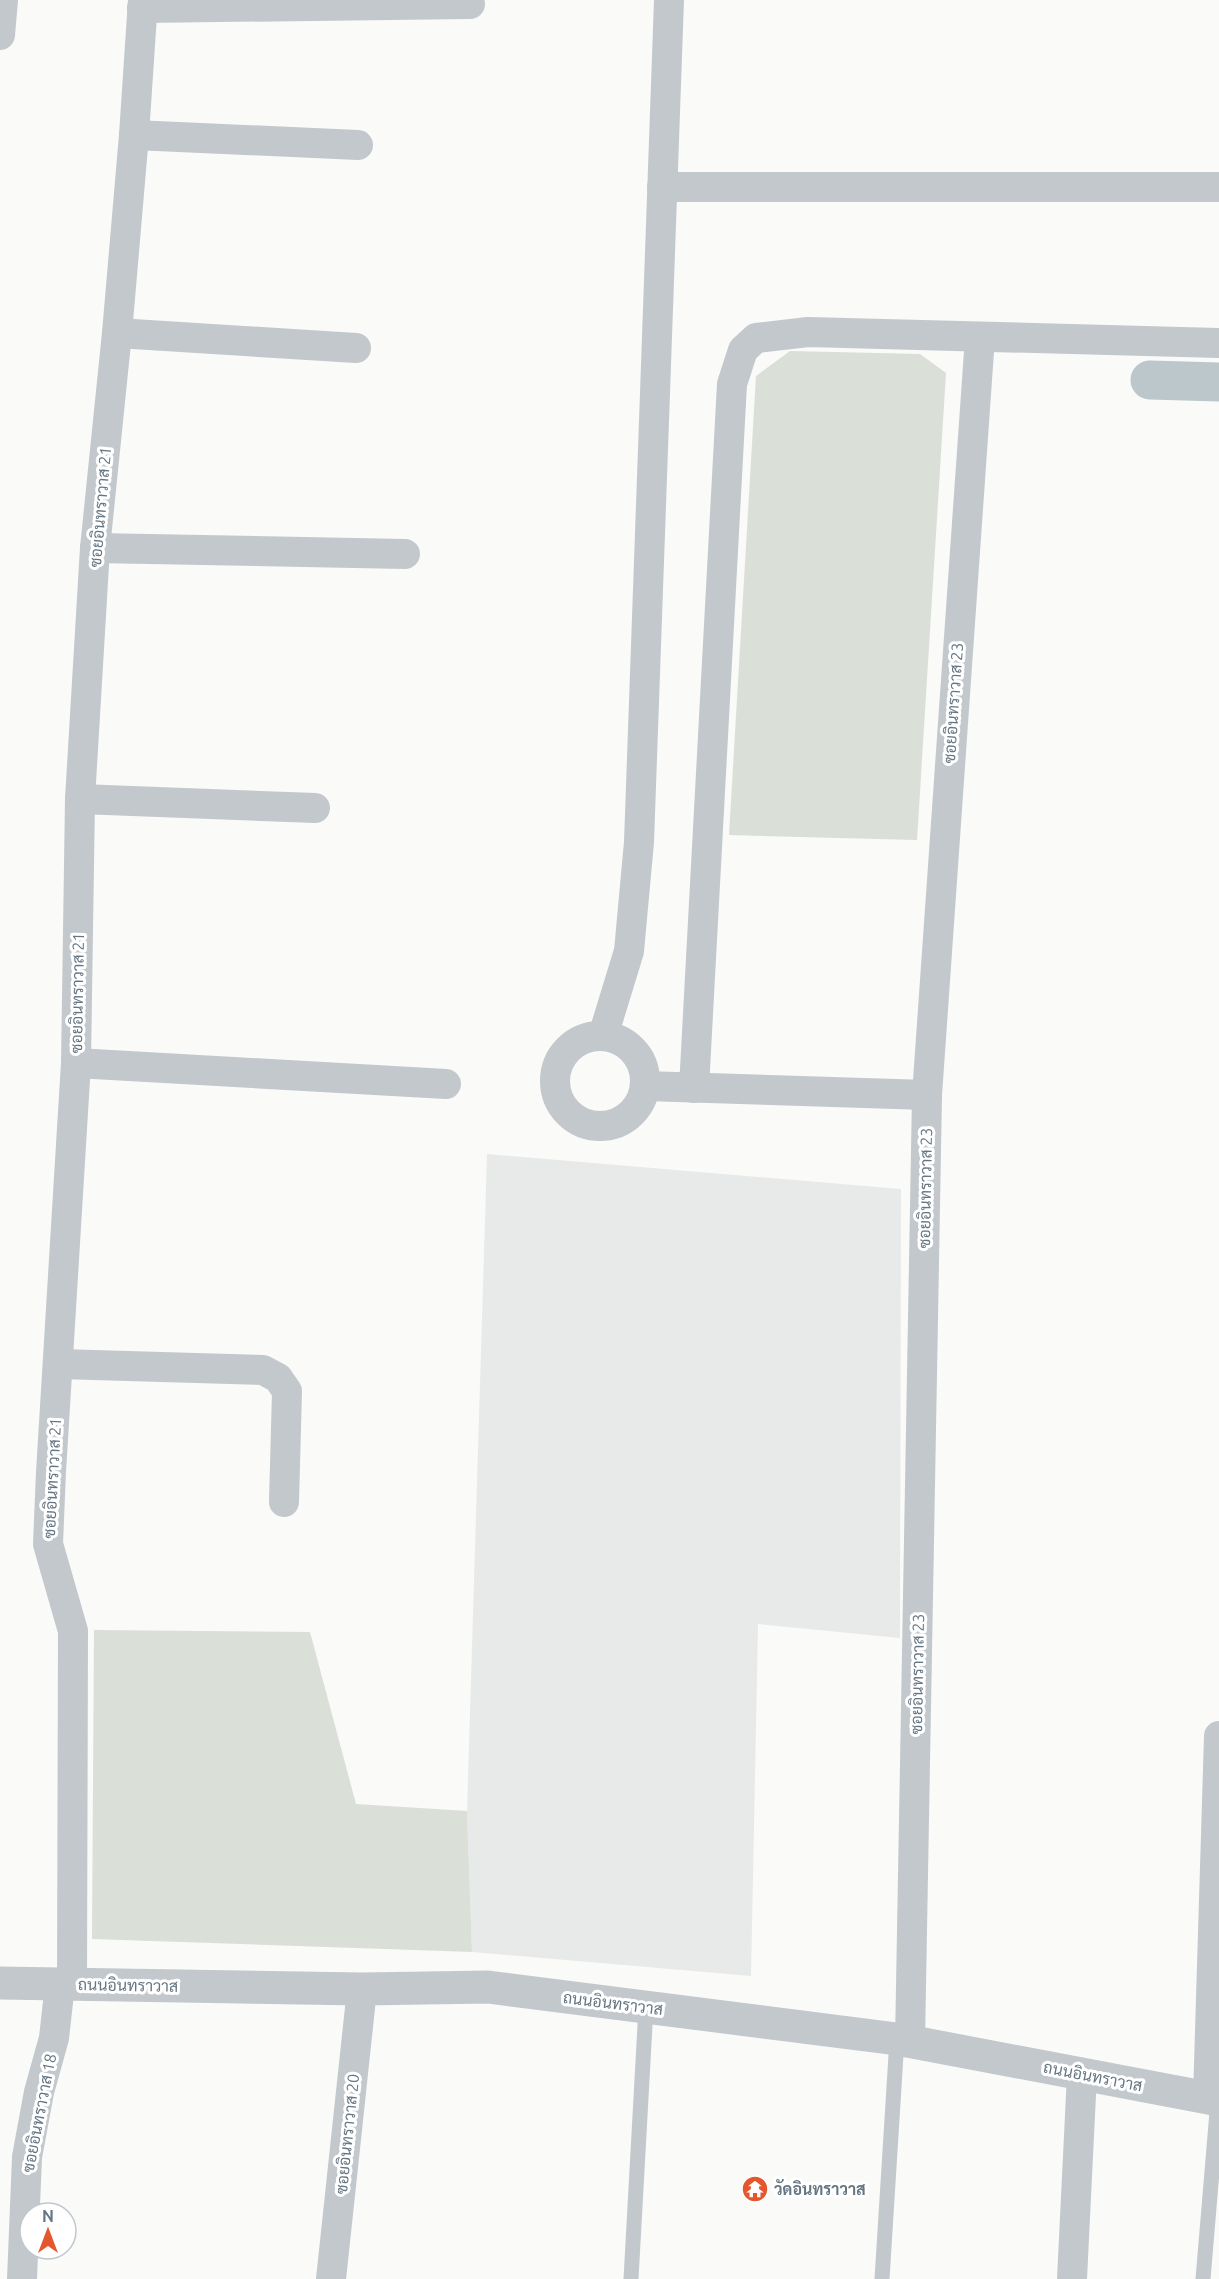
<svg xmlns="http://www.w3.org/2000/svg" width="1219" height="2279" font-family="Ubuntu,Sarabun,sans-serif">
  <rect width="100%" height="100%" fill="#fafaf8"/>
  <!-- built -->
  <path fill="#e8e9e9" d="M487,1154L901,1189L900,1638L758,1624L751,1976L472,1952L467,1811Z"/>
  <!-- green -->
  <g fill="#dadfd7">
    <path d="M790,351L920,354L946,373L917,840L729,835L756,376Z"/>
    <path d="M94,1630L310,1632L356,1804L467,1811L472,1952L92,1939Z"/>
  </g>
  <g fill="none" stroke-linecap="round" stroke-linejoin="round">
    <!-- canal -->
    <path stroke="#bbc7cb" stroke-width="39" d="M1150,380L1219,382"/>
    <!-- service -->
    <g stroke="#c3c8cc" stroke-width="15">
      <path d="M631,2279L646,2007"/>
      <path d="M882,2279L897,2039"/>
      <path d="M1203,2279L1218,2100"/>
    </g>
    <!-- minor -->
    <g stroke="#c3c8cc" stroke-width="30">
      <path d="M142,8L470,4"/>
      <path d="M0,35L3,0"/>
      <path d="M134,135L358,145"/>
      <path d="M662,187H1219"/>
      <path d="M117,333L356,348"/>
      <path d="M95,548L405,554"/>
      <path d="M80,799L315,808"/>
      <circle cx="600" cy="1081" r="45"/>
      <path d="M603,1036L629,951L639,842L669,0"/>
      <path d="M76,1063L446,1084"/>
      <path d="M645,1086L927,1095"/>
      <path d="M694,1088L732,384L743,350L756,338L808,332L1219,343"/>
      <path d="M59,1364L263,1370L278,1378L287,1391L284,1502"/>
      <path d="M72,1984L73,1631L48,1544L51,1472L76,1063L80,799L95,548L117,333L134,135L143,0"/>
      <path d="M910,2042L927,1095L980,337"/>
      <path d="M1208,2097L1219,1736"/>
      <path d="M22,2279L27,2157L39,2092L54,2038L60,1984"/>
      <path d="M331,2279L362,1989"/>
      <path d="M1072,2279L1082,2074"/>
    </g>
    <!-- tertiary -->
    <path stroke="#c3c8cc" stroke-width="33" d="M0,1983L362,1989L488,1987L897,2039L1219,2100"/>
  </g>
  <!-- icons -->
  <defs>
    <symbol id="temple-disc" viewBox="-11 -11 22 22"><circle r="9.5" fill="#e4572e" stroke="#fff"/><path d="M0-6L5-2H3V0L6.5 2.5H4V6H1.5V3h-3V6H-4V2.5H-6.5L-3 0V-2H-5Z" fill="#fff"/></symbol>
  </defs>
  <g fill-rule="evenodd">
    <use href="#temple-disc" x="740" y="2174" width="30" height="30"/>
  </g>
  <g text-anchor="middle" stroke-width="6" stroke-linejoin="round" paint-order="stroke">
    <!-- street labels -->
    <g font-size="16" fill="#657683" stroke="#fff">
      <text transform="translate(100 507) rotate(-85)" y="6">ซอยอินทราวาส 21</text>
      <text transform="translate(953 703) rotate(-86)" y="6">ซอยอินทราวาส 23</text>
      <text transform="translate(77 993) rotate(-89)" y="6">ซอยอินทราวาส 21</text>
      <text transform="translate(925 1188) rotate(-89)" y="6">ซอยอินทราวาส 23</text>
      <text transform="translate(52 1478) rotate(-87)" y="6">ซอยอินทราวาส 21</text>
      <text transform="translate(917 1674) rotate(-89)" y="6">ซอยอินทราวาส 23</text>
      <text transform="translate(128 1985) rotate(1)" y="6">ถนนอินทราวาส</text>
      <text transform="translate(613 2003) rotate(7)" y="6">ถนนอินทราวาส</text>
      <text transform="translate(1093 2076) rotate(11)" y="6">ถนนอินทราวาส</text>
      <text transform="translate(39 2113) rotate(-79)" y="6">ซอยอินทราวาส 18</text>
      <text transform="translate(347 2134) rotate(-84)" y="6">ซอยอินทราวาส 20</text>
    </g>
    <!-- poi labels -->
    <g font-size="16" font-weight="bold" fill="#657683" stroke="#fff" text-anchor="start">
      <text x="774" y="2195">วัดอินทราวาส</text>
    </g>
  </g>
  <!-- north arrow -->
  <g transform="translate(48 2231)"><circle r="28" fill="#ffffff" stroke="#c1c8cd" stroke-width="1.5"/>
  <path d="M0-4.5L10 22L0 15L-10 22Z" fill="#e4572e"/>
  <text y="-9" font-size="16" font-weight="bold" text-anchor="middle" fill="#657683">N</text>
  </g>
</svg>
